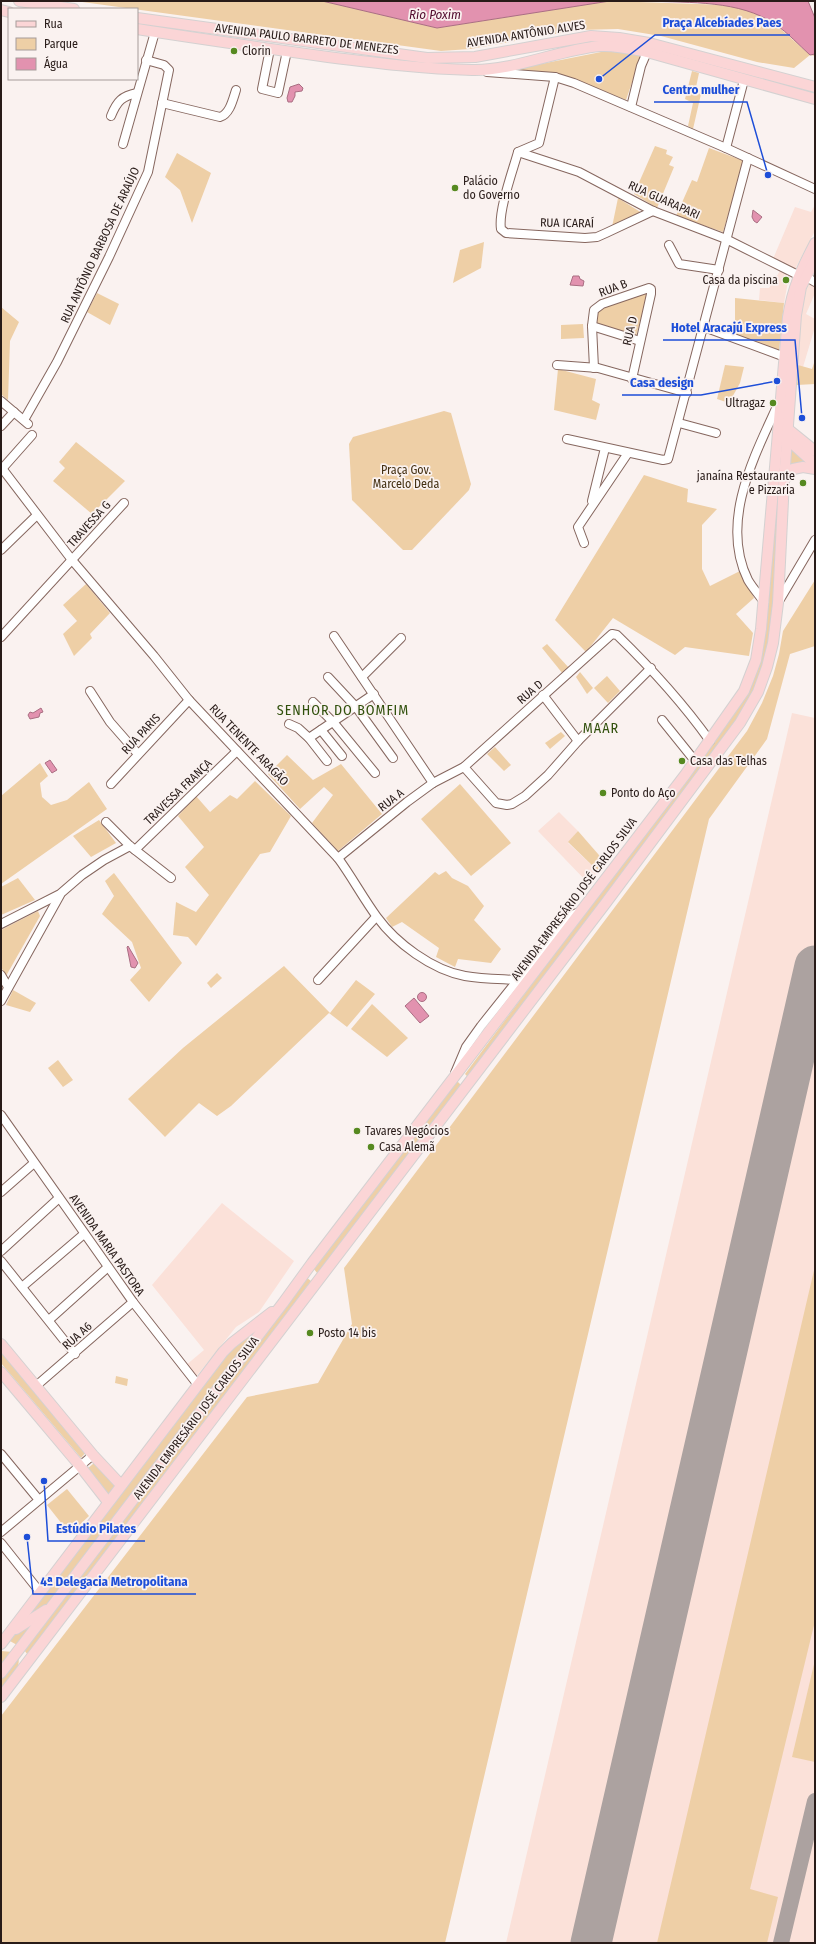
<svg xmlns="http://www.w3.org/2000/svg" width="816" height="1944" font-family="'Fira Sans Condensed',sans-serif">
  <rect width="100%" height="100%" fill="#faf2f0"/>
  <!-- built -->
  <g fill="#fbe1d9">
    <path d="M815,205V231L794,271L773,259L795,207L811,212Z"/>
    <path d="M780,271L789,276L784,303L759,300L760,288H769Z"/>
    <path d="M807,283L815,288V293L806,314L815,319V327L803,367L798,365L800,314Z"/>
    <path d="M792,713L815,718V1943H506Z"/>
    <path d="M559,812L578,831L568,843L598,871L589,884L538,831Z"/>
    <path d="M222,1203L294,1261L259,1312L236,1327L195,1378L185,1366L204,1350L152,1285Z"/>
  </g>
  <!-- green -->
  <g fill="#eecfa6">
    <path d="M75,1H322L437,28L610,1L726,5L748,10L775,24L810,55L815,54V56L810,55L794,68L757,62L661,36L618,29L578,30L470,49L441,51Z"/>
    <path d="M601,52H621L641,56L626,100L584,83L501,72Z"/>
    <path d="M692,71L699,73L695,92L701,94L693,129L688,126L693,103L685,99Z"/>
    <path d="M655,146L667,150L666,154L673,157L669,165L674,167L657,208L634,194Z"/>
    <path d="M709,148L744,161L723,232L676,216L692,180L697,182Z"/>
    <path d="M177,153L211,173L192,223L180,190L165,177Z"/>
    <path d="M618,198L642,213L612,227Z"/>
    <path d="M484,242L481,268L453,283L460,250Z"/>
    <path d="M649,292L636,336L593,324L595,308Z"/>
    <path d="M97,293L119,304L110,325L87,312Z"/>
    <path d="M735,298L784,303L779,352L735,336Z"/>
    <path d="M1,307L19,322L10,341L8,400L1,394Z"/>
    <path d="M583,324L584,338L561,339V325Z"/>
    <path d="M815,360V384L797,385L798,365L812,369Z"/>
    <path d="M725,365L744,367L740,383L729,403L717,399Z"/>
    <path d="M558,369L596,379L592,400L600,404L596,420L554,410Z"/>
    <path d="M444,411L451,413L471,484L469,490L412,550H403L352,500L349,444L353,437Z"/>
    <path d="M781,439L785,440L770,642L755,693L716,751L468,1077L465,1074L746,696L762,653Z"/>
    <path d="M76,442L125,481L92,514L53,481L65,468L59,462Z"/>
    <path d="M790,445L812,466L790,468Z"/>
    <path d="M644,475L688,489L687,502L717,509L702,525V569L710,586L742,570L754,598L736,614L753,633L749,656L685,647L675,655L613,618L586,652L555,620Z"/>
    <path d="M815,580V646L790,654L767,739L709,819L445,1943H1V1716L247,1397L318,1383L352,1324L344,1268L747,731L762,703L773,676L779,654L783,631Z"/>
    <path d="M86,584L110,613L90,634L92,638L74,656L63,634L77,621L63,605Z"/>
    <path d="M547,644L570,669L563,674L542,648Z"/>
    <path d="M580,672L593,688L587,694L576,677Z"/>
    <path d="M607,676L620,691L608,703L594,688Z"/>
    <path d="M561,732L565,736L550,749L545,743Z"/>
    <path d="M495,747L511,765L504,771L487,754Z"/>
    <path d="M287,755L313,780L341,764L382,814L338,851L312,823L333,795L324,787L300,809L268,774Z"/>
    <path d="M40,763L48,776L40,783L42,797L51,805L67,800L89,782L107,809L1,884V796Z"/>
    <path d="M255,781L291,816L270,852L260,854L196,946L188,937L173,935L176,902L196,912L209,895L185,867L204,847L178,816L196,796L210,812L230,795L237,799Z"/>
    <path d="M460,784L511,843L471,876L421,819Z"/>
    <path d="M99,820L116,843L91,857L73,836Z"/>
    <path d="M578,831L605,862L598,871L568,842Z"/>
    <path d="M446,871L452,878L468,886L484,906L474,920L501,949L491,963L458,959L455,967L436,957L439,948L402,922L392,927L386,918L435,872L439,875Z"/>
    <path d="M114,873L182,963L149,1002L130,980L141,968L132,942L102,914L114,896L105,881Z"/>
    <path d="M18,878L35,900L1,915V887Z"/>
    <path d="M38,911L40,916L6,976L1,967V930Z"/>
    <path d="M284,966L330,1013L356,980L375,994L347,1027L329,1013L231,1106L217,1116L199,1103L165,1137L128,1099L183,1048Z"/>
    <path d="M217,973L222,978L211,988L207,983Z"/>
    <path d="M13,990L36,1003L30,1012L6,1005Z"/>
    <path d="M372,1004L408,1038L387,1057L351,1029Z"/>
    <path d="M58,1060L73,1080L63,1087L48,1068Z"/>
    <path d="M457,1081L462,1086L318,1274L313,1268Z"/>
    <path d="M815,1266V1621L750,1889L778,1897L767,1943H657Z"/>
    <path d="M306,1277L311,1281L28,1655L24,1650Z"/>
    <path d="M263,1322L50,1604L20,1623L227,1353Z"/>
    <path d="M1,1351L86,1452L81,1458L1,1363Z"/>
    <path d="M116,1376L128,1379L127,1386L115,1383Z"/>
    <path d="M94,1463L116,1487L108,1496L86,1470Z"/>
    <path d="M67,1489L89,1516L70,1534L47,1505Z"/>
    <path d="M37,1620L19,1646L8,1640Z"/>
    <path d="M1,1651L13,1652L1,1668Z"/>
    <path d="M18,1656C22,1669 9,1680 1,1690V1678Z"/>
    <path d="M815,1660V1762L792,1757Z"/>
  </g>
  <!-- water -->
  <g fill="#e292af" stroke="#aa6e82">
    <path d="M322,1H610L437,28Z"/>
    <path d="M648,1H808L815,18V54L810,55C799,45 788,33 775,24C739,0 691,3 648,1Z"/>
    <path d="M299,84L303,88L302,91L295,92V96L292,102H288L287,98L290,87Z"/>
    <path d="M753,210L762,217L757,223L754,221L752,217Z"/>
    <path d="M573,276H579L580,279L584,281L583,286L570,285Z"/>
    <path d="M41,708L43,712L40,713L39,717L30,719L28,715L30,712L33,713Z"/>
    <path d="M50,760L57,770L52,773L45,763Z"/>
    <path d="M128,946L138,963L135,968L131,967L127,947Z"/>
    <circle cx="422" cy="997" r="4.5"/>
    <path d="M414,998L429,1016L420,1023L405,1006Z"/>
  </g>
  <g fill="none" stroke-linecap="round" stroke-linejoin="round">
    <!-- taxiway -->
    <path stroke="#aca2a0" stroke-width="16" d="M781,1943L815,1801"/>
    <!-- runway -->
    <path stroke="#aca2a0" stroke-width="41" d="M591,1943L815,966"/>
    <defs>
      <g id="minor">
        <path d="M270,49L262,89L278,93L287,51"/>
        <path d="M487,72L555,77L574,83L726,148L815,189"/>
        <path d="M555,77L539,143L518,152C513,170 498,211 501,229L506,233L585,238L597,237L606,233L653,211"/>
        <path d="M162,103L220,117C230,114 233,99 236,90"/>
        <path d="M631,107L641,66L647,52"/>
        <path d="M111,116C117,101 122,96 137,93"/>
        <path d="M123,144L155,32"/>
        <path d="M726,148L744,80"/>
        <path d="M518,152L579,172L653,211L726,239L798,275"/>
        <path d="M669,245L679,264L719,270"/>
        <path d="M805,276L815,282"/>
        <path d="M592,326L640,341"/>
        <path d="M704,327L785,357"/>
        <path d="M557,365L598,368L687,393"/>
        <path d="M594,368L592,326L594,310L602,304L649,288L651,289V294L632,379"/>
        <path d="M1,401L28,424"/>
        <path d="M24,420L57,362L109,257L148,172L169,70L164,65L146,60"/>
        <path d="M679,423L716,433"/>
        <path d="M1,426L14,412"/>
        <path d="M567,439L663,460L668,459L748,158"/>
        <path d="M1,467L72,560L154,656L189,700L338,858C352,877 363,898 377,917C396,943 432,970 465,976C482,979 500,979 517,980"/>
        <path d="M1,470L32,435"/>
        <path d="M592,501L605,448"/>
        <path d="M584,543L578,527L628,453"/>
        <path d="M1,550L37,515"/>
        <path d="M779,601L815,540"/>
        <path d="M764,602C759,595 752,587 748,580C719,521 755,455 779,402"/>
        <path d="M334,636L433,783"/>
        <path d="M1,637L124,503"/>
        <path d="M328,677L356,707L393,758"/>
        <path d="M362,677L401,638"/>
        <path d="M90,691L110,722L138,754"/>
        <path d="M543,695L578,741"/>
        <path d="M313,702L334,723L375,773"/>
        <path d="M662,720L695,761"/>
        <path d="M289,724L298,728L309,738L374,694"/>
        <path d="M321,730L342,756"/>
        <path d="M309,738L327,761"/>
        <path d="M464,767L496,803L507,805L512,804L525,796L548,775L578,741L651,668"/>
        <path d="M111,784L189,700"/>
        <path d="M106,822L130,846L171,878"/>
        <path d="M135,850L237,751"/>
        <path d="M338,858L407,802L433,783L464,767L612,634L617,635C651,668 682,702 710,741"/>
        <path d="M1,924L60,894L82,875L104,860L130,846"/>
        <path d="M1,975L8,987"/>
        <path d="M318,980L376,917"/>
        <path d="M1,1001L60,895"/>
        <path d="M455,1073L466,1047L481,1026L563,923L572,915L580,912"/>
        <path d="M1,1115L133,1302L198,1385"/>
        <path d="M1,1192L34,1163"/>
        <path d="M1,1251L59,1198"/>
        <path d="M1,1261L75,1354"/>
        <path d="M22,1287L84,1234"/>
        <path d="M49,1320L108,1267"/>
        <path d="M36,1386L133,1302"/>
        <path d="M1,1454L39,1500"/>
        <path d="M1,1532L93,1455"/>
        <path d="M1,1543L40,1592"/>
      </g>
      <g id="major">
        <path d="M19,1L74,9"/>
        <path d="M1,10L9,12"/>
        <path d="M137,18L427,58L475,57L591,36L619,38L649,43L815,87"/>
        <path d="M137,29C201,39 264,48 328,57C376,63 424,69 472,70C513,71 558,50 600,46C616,45 632,49 647,52L815,99"/>
        <path d="M784,426L815,451"/>
        <path d="M784,436L815,464"/>
        <path d="M784,480L793,469L803,467L815,469"/>
        <path d="M1,1344L93,1455L121,1485"/>
        <path d="M1,1372L80,1466L108,1502"/>
        <path d="M16,1629L46,1610"/>
        <path d="M1,1644L223,1352L232,1343L272,1312"/>
        <path d="M1,1673L283,1303L312,1263L685,775L744,691L756,660L761,629L788,317C793,287 801,270 815,243"/>
        <path d="M1,1697L605,904L740,723L758,692L767,667L773,643L778,603L784,480L796,315L801,287L815,259"/>
      </g>
    </defs>
    <!-- minor casing -->
    <use href="#minor" stroke="#86675f" stroke-width="10"/>
    <!-- major casing -->
    <use href="#major" stroke="#d4d1d1" stroke-width="12"/>
    <!-- minor -->
    <use href="#minor" stroke="#fff" stroke-width="8"/>
    <!-- major -->
    <use href="#major" stroke="#fbd5d6" stroke-width="10"/>
  </g>
  <!-- markers -->
  <g fill="#568920" stroke="#faf2f0" stroke-width="1.5">
    <circle cx="234" cy="51" r="4"/>
    <circle cx="455" cy="188" r="4"/>
    <circle cx="786" cy="280" r="4"/>
    <circle cx="773" cy="403" r="4"/>
    <circle cx="803" cy="483" r="4"/>
    <circle cx="682" cy="761" r="4"/>
    <circle cx="603" cy="793" r="4"/>
    <circle cx="357" cy="1131" r="4"/>
    <circle cx="371" cy="1147" r="4"/>
    <circle cx="310" cy="1333" r="4"/>
  </g>
  <g text-anchor="middle" stroke-width="3.5" stroke-linejoin="round" paint-order="stroke">
    <!-- street labels -->
    <g font-size="12" fill="#281b18" stroke="#faf2f0">
      <text transform="translate(526 34) rotate(-9)" y="4">AVENIDA ANTÔNIO ALVES</text>
      <text transform="translate(307 39) rotate(7)" y="4">AVENIDA PAULO BARRETO DE MENEZES</text>
      <text transform="translate(664 200) rotate(24)" y="4">RUA GUARAPARI</text>
      <text transform="translate(567 223) rotate(1)" y="4">RUA ICARAÍ</text>
      <text transform="translate(100 245) rotate(-65)" y="4">RUA ANTÔNIO BARBOSA DE ARAÚJO</text>
      <text transform="translate(613 288) rotate(-21)" y="4">RUA B</text>
      <text transform="translate(630 331) rotate(-77)" y="4">RUA D</text>
      <text transform="translate(89 524) rotate(-48)" y="4">TRAVESSA G</text>
      <text transform="translate(530 692) rotate(-41)" y="4">RUA D</text>
      <text transform="translate(141 734) rotate(-47)" y="4">RUA PARIS</text>
      <text transform="translate(249 745) rotate(46)" y="4">RUA TENENTE ARAGÃO</text>
      <text transform="translate(178 792) rotate(-44)" y="4">TRAVESSA FRANÇA</text>
      <text transform="translate(391 800) rotate(-38)" y="4">RUA A</text>
      <text transform="translate(574 899) rotate(-53)" y="4">AVENIDA EMPRESÁRIO JOSÉ CARLOS SILVA</text>
      <text transform="translate(107 1245) rotate(55)" y="4">AVENIDA MARIA PASTORA</text>
      <text transform="translate(77 1336) rotate(-42)" y="4">RUA A6</text>
      <text transform="translate(196 1418) rotate(-53)" y="4">AVENIDA EMPRESÁRIO JOSÉ CARLOS SILVA</text>
    </g>
    <!-- poi labels -->
    <g font-size="12" fill="#281b18" stroke="#faf2f0" text-anchor="start">
      <text x="242" y="55">Clorin</text>
      <text x="463" y="185">Palácio<tspan x="463" dy="14">do Governo</tspan></text>
      <text x="778" y="284" text-anchor="end">Casa da piscina</text>
      <text x="765" y="407" text-anchor="end">Ultragaz</text>
      <text x="795" y="480" text-anchor="end">janaína Restaurante<tspan x="795" dy="14">e Pizzaria</tspan></text>
      <text x="690" y="765">Casa das Telhas</text>
      <text x="611" y="797">Ponto do Aço</text>
      <text x="365" y="1135">Tavares Negócios</text>
      <text x="379" y="1151">Casa Alemã</text>
      <text x="318" y="1337">Posto 14 bis</text>
    </g>
    <!-- park labels -->
    <g font-size="12" fill="#443012" stroke="#faf2f0">
      <text x="406" y="474">Praça Gov.<tspan x="406" dy="14">Marcelo Deda</tspan></text>
    </g>
    <!-- water labels -->
    <g font-size="13" font-style="italic" fill="#530d2f" stroke="#faf2f0">
      <text x="435" y="19">Rio Poxim</text>
    </g>
    <!-- quarter labels -->
    <g font-size="14" letter-spacing="1" fill="#30500c" stroke="#faf2f0">
      <text x="343" y="715">SENHOR DO BOMFIM</text>
      <text x="601" y="733">MAAR</text>
    </g>
  </g>
  <!-- callouts -->
  <path fill="none" stroke="#1d4ed8" stroke-width="1.5" d="M599 79L655 35H790M768 175L747 102H654M802 418L795 340H663M777 381L701 395H622M44 1481L48 1541H145M27 1537L33 1594H196"/>
  <g fill="#1d4ed8" stroke="#faf2f0" stroke-width="1.5">
    <circle cx="599" cy="79" r="4"/>
    <circle cx="768" cy="175" r="4"/>
    <circle cx="802" cy="418" r="4"/>
    <circle cx="777" cy="381" r="4"/>
    <circle cx="44" cy="1481" r="4"/>
    <circle cx="27" cy="1537" r="4"/>
  </g>
  <g font-size="13" text-anchor="middle" font-weight="bold" fill="#1d4ed8" stroke="#faf2f0" stroke-width="3.5" stroke-linejoin="round" paint-order="stroke">
    <text x="722" y="27">Praça Alcebíades Paes</text>
    <text x="701" y="94">Centro mulher</text>
    <text x="729" y="332">Hotel Aracajú Express</text>
    <text x="662" y="387">Casa design</text>
    <text x="96" y="1533">Estúdio Pilates</text>
    <text x="114" y="1586">4ª Delegacia Metropolitana</text>
  </g>
  <!-- border -->
  <rect width="816" height="1944" fill="none" stroke="#281b18" stroke-width="4"/>
  <!-- legend -->
  <rect x="8" y="8" width="130" height="72" fill="#faf2f0" stroke="#a69c9a"/>
  <rect x="16" y="21" width="20" height="6" fill="#fbd5d6" stroke="#a69c9a"/>
  <text x="44" y="28" font-size="12" fill="#281b18">Rua</text>
  <rect x="16" y="38" width="20" height="12" fill="#eecfa6" stroke="#a69c9a"/>
  <text x="44" y="48" font-size="12" fill="#281b18">Parque</text>
  <rect x="16" y="58" width="20" height="12" fill="#e292af" stroke="#a69c9a"/>
  <text x="44" y="68" font-size="12" fill="#281b18">Água</text>
</svg>
